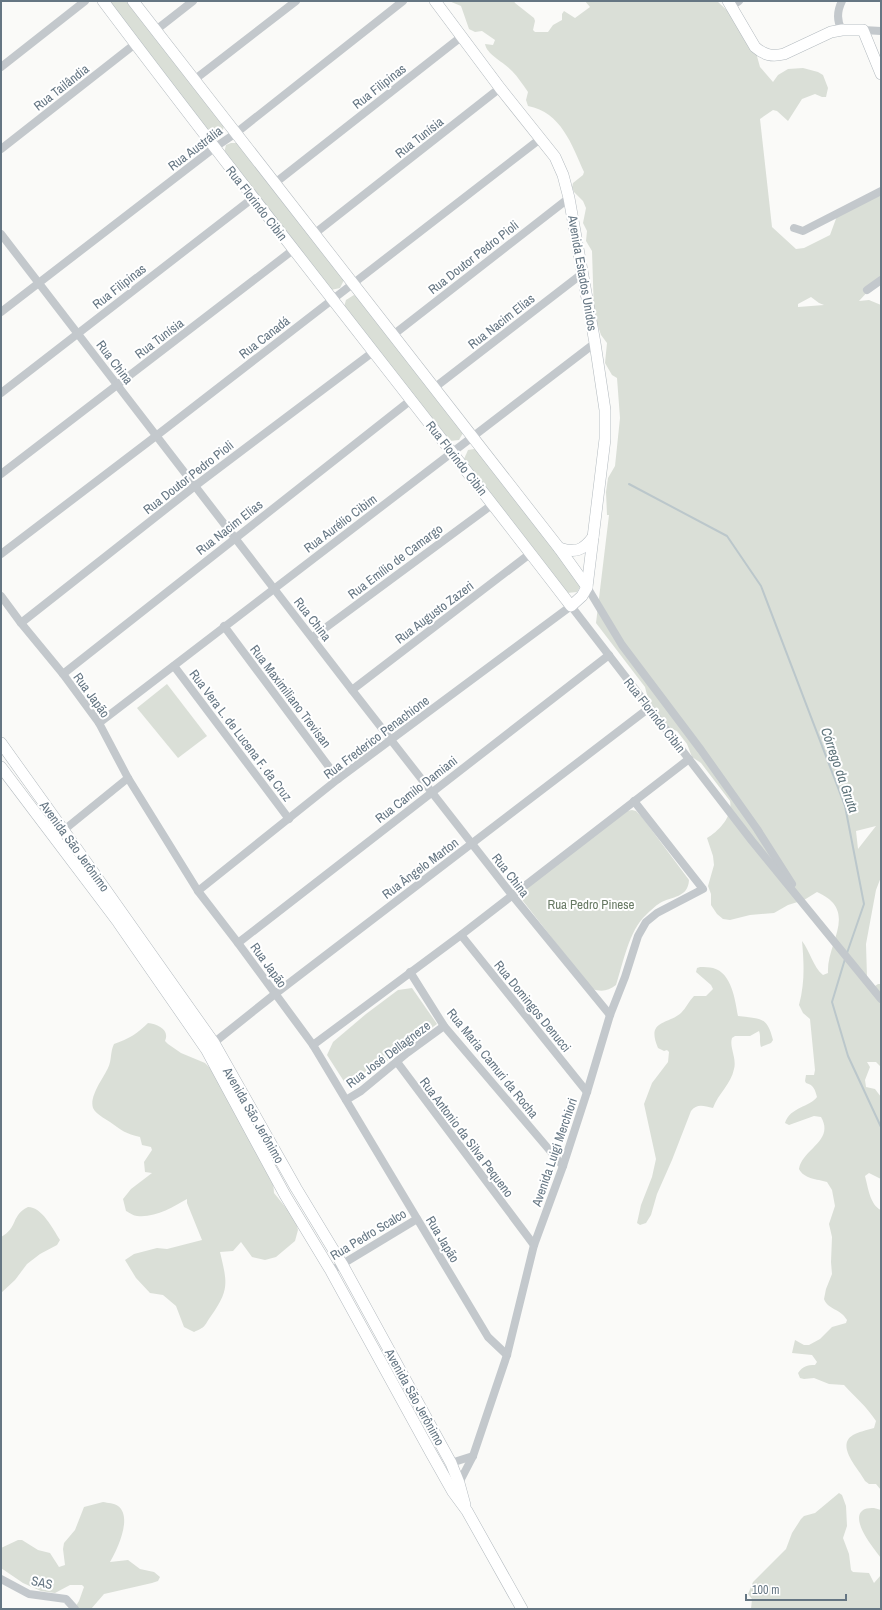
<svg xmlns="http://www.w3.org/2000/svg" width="882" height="1610" font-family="'Archivo Narrow',sans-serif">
  <rect width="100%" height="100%" fill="#fafaf8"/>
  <!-- green -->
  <g fill="#dadfd7" fill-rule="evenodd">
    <path d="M107,1H128L224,126L222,133L217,136L212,135Z"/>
    <path d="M449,1H514L515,3L534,18L535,21L533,30L535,32H548L553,25L562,20V14L564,11L575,18L590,7L585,1H717L732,15L753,42L760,67L773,82L778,75L788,69L803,68L818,72L823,75L828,88L826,97H822L815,94L802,99L788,121L777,111L773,110L760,119L772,227L796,249L804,248L830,235L837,216L881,192V280L871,288L859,301L869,300L881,305V877L876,890L866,944L867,977L872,988L878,984H881V1048L880,1049L881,1067L876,1062H867L870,1067L865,1080L866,1087L875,1089L881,1097V1179L869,1173L865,1176C868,1187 870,1205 881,1210V1490L876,1484H869L865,1481C859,1469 835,1446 853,1435C858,1432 867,1430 874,1428L876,1421C867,1407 855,1397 844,1385L829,1384L814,1378L804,1379L800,1378L798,1373C803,1366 807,1365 815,1365L817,1362L812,1355L792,1353L795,1340L804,1345H809L820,1339L832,1327L846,1323L847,1320C840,1308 828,1310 824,1299L826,1289L832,1274L831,1262L832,1237L829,1224L835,1206L832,1190L827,1182C817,1179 804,1179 799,1169C802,1149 835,1141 821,1117L814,1116L789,1125L785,1123C790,1107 810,1107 817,1097C815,1090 814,1085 806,1083L805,1081L806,1075H814L815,1070L810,1019L803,1013L799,1005C805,983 804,963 802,941C810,951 813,967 823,975L828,973C826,943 860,911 817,892L804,900L788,905L774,913L750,915L730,920L723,919L717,914L711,905V894L708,886L714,865L713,856L707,838C719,831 733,816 730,801L701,763L692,757L687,744L677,731L668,728L648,699L645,687L596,623L609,515H607L606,492L608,478L615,466L620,418L617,378L612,375L605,363L607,343L601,335L594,314L592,251L586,241L587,231L583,223L586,208L583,201L574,192L572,187L573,183L583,175L584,172C572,145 561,112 528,106L526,100L528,92C523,85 518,77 512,71C504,62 487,55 485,44L493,45L495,40L482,31L475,32L469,29L461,6ZM811,297L819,303L824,305L798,307V304ZM876,826L858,849L856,831Z"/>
    <path d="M231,143H237L344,280L340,288L331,290L224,153L226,145Z"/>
    <path d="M354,295L357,296L463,433L459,440L450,441L344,307L346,300Z"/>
    <path d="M474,449H477L580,580V587L577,592L567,593L464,459L468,450Z"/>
    <path d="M167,684L207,736L178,758L137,708Z"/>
    <path d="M632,810L636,811L642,817L689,880C688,898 672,896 660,903C655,906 650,911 646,915C629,930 623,964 616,985C608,991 602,992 592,989L523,901L522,896L524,890L627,811Z"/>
    <path d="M700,967C705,967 709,967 713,968C732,973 735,1000 738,1016C761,1019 767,1016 773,1040L771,1043L761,1047C759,1041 761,1036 759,1031L750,1036H735L732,1038C729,1047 737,1058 734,1069C731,1084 718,1094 713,1108C704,1106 697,1103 691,1111L672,1160L657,1194L651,1215L646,1223L640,1225L637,1223L641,1205L652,1177L656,1159L644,1104L652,1083L668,1062L669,1052L667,1050L664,1051L658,1048C646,1020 667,1025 681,1013C686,1008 689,1001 694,996H706L713,989L711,985L696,972L697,968Z"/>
    <path d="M412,988L437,1024L352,1087L345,1083L327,1055L333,1042L366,1014L398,990Z"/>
    <path d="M148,1023C158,1024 170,1030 165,1041L168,1044L181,1053L205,1063L219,1077L273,1181L274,1193L295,1219L298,1230L295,1241L276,1257L265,1260L252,1257L241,1242L233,1251L220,1252C227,1282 230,1289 211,1316C204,1326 206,1327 194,1332L184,1327L176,1306L163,1295L150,1293L136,1278L125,1260L134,1254L157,1248L167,1249L202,1240L187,1203V1199C173,1207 155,1218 137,1216C134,1216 130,1213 126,1211L123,1199L131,1189L152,1173L145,1172L144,1162L152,1150L151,1147L142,1145L140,1137C126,1134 121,1130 110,1122C104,1118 96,1114 93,1108C89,1096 104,1077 108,1068C112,1060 110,1052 114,1044C129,1039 138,1033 148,1023Z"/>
    <path d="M28,1207C42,1207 53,1229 60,1240L57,1245L40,1254L27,1264L15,1280L1,1293V1237C18,1228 11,1215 28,1207Z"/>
    <path d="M839,1493L842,1495L846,1506L847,1526L843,1538L849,1554L851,1570L853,1572L869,1573L874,1583L881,1575V1609H751L752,1599L748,1594L753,1582L786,1549L792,1533L801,1519L804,1516L815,1513Z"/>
    <path d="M103,1502C108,1503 114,1503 118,1506C133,1517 117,1550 110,1562L128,1560L140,1569L154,1572L160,1577L158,1581L152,1583L104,1594L91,1609H74L79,1601L84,1587L82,1585H70L55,1593L41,1591L23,1583L1,1568V1548L18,1540H22L38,1550L50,1553L59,1567L65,1565L63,1549L64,1543L75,1530L84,1507Z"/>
    <path d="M874,1508L881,1510V1558C875,1550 847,1517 865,1509C867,1508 871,1508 874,1508Z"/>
  </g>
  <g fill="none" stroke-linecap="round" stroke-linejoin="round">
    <!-- stream -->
    <g stroke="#bbc7cb" stroke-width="2">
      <path d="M629,484L727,536L761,586L845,806L864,904L847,953"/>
      <path d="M845,959L832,1002L848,1056L881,1127"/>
    </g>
    <defs>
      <g id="secondary">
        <path d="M103,1C256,205 416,404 571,606L582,596L587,587L605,439V410L595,343L569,198L563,175L555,157L500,88L435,1"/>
        <path d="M133,1L559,548L587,587"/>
        <path d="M728,1L755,47C764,55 772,57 784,54L831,32L842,30H863L881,74"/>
        <path d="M559,548C575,553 583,551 593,537"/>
        <path d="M1,743L74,845L214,1043L296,1188L342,1264L451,1463L459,1483L465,1505"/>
        <path d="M1,767L118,922L206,1049L285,1195L331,1271L431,1453L453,1492L467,1511L522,1609"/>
      </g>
    </defs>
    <!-- secondary casing -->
    <use href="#secondary" stroke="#b3babf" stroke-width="12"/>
    <!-- street -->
    <g stroke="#c3c8cc" stroke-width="8">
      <path d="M732,6L739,1"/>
      <path d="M156,30L193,1"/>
      <path d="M842,30C836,20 837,11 842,1"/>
      <path d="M863,30L881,31"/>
      <path d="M1,67L85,1"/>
      <path d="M194,80L296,1"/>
      <path d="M1,149L135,44"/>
      <path d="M275,183L461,37"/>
      <path d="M794,228L803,231L881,191"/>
      <path d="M1,234L352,690L512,895L610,1015"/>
      <path d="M314,234L500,88"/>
      <path d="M867,290L881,280"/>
      <path d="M1,312L214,148L236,133L403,1"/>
      <path d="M393,335L569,198"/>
      <path d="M434,388L583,273"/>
      <path d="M1,393L253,198"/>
      <path d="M1,474L293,250"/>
      <path d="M1,554L156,436L540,139"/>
      <path d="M587,587L622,645L701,750L757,829L792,884"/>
      <path d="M1,596L21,623L63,674L99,723L128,778L198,891L238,943L313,1045L488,1337L507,1355"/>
      <path d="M21,623L195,486L373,352"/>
      <path d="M224,626L338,779"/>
      <path d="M313,637L493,504"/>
      <path d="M174,666L289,819"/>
      <path d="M63,674L411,400"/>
      <path d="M352,690L531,553"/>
      <path d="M99,723L595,343"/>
      <path d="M59,834L128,778"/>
      <path d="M198,891L338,779L571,606L752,841L881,999"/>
      <path d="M461,935L587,1092"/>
      <path d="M238,943L609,655"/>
      <path d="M410,972L444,1026L563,1166"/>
      <path d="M211,1045L275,994L649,708"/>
      <path d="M313,1045L461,935L689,759"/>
      <path d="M397,1062L534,1245"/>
      <path d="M346,1100L361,1091L407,1053L444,1026"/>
      <path d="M331,1271L417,1219"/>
      <path d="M451,1463L473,1456"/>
      <path d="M459,1483L473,1456L507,1355L534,1245L563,1166L587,1092L610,1015L625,977L638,936L646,922L657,913L703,889L634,801"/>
      <path d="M1,1579L29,1594L66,1599L75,1609"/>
    </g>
    <!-- secondary -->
    <use href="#secondary" stroke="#fff" stroke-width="11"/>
  </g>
  <g text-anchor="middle" stroke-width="4" stroke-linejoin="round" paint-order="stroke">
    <!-- street labels -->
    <g font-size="13" fill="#657683" stroke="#fff">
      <text transform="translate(379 86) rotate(-38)" y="5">Rua Filipinas</text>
      <text transform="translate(61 87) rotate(-38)" y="5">Rua Tailândia</text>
      <text transform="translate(419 137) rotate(-38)" y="5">Rua Tunísia</text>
      <text transform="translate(195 148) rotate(-37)" y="5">Rua Austrália</text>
      <text transform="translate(257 203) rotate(52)" y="5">Rua Florindo Cibin</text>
      <text transform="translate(473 257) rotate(-38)" y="5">Rua Doutor Pedro Pioli</text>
      <text transform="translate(583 273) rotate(80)" y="5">Avenida Estados Unidos</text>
      <text transform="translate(119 286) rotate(-38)" y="5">Rua Filipinas</text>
      <text transform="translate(501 321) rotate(-38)" y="5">Rua Nacim Elias</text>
      <text transform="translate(264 337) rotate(-38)" y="5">Rua Canadá</text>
      <text transform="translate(159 338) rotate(-37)" y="5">Rua Tunísia</text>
      <text transform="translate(115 362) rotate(53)" y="5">Rua China</text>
      <text transform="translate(457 458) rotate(52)" y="5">Rua Florindo Cibin</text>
      <text transform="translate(188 477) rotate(-38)" y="5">Rua Doutor Pedro Pioli</text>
      <text transform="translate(340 523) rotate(-37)" y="5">Rua Aurélio Cibim</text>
      <text transform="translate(229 527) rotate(-38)" y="5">Rua Nacim Elias</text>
      <text transform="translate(395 561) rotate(-37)" y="5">Rua Emílio de Camargo</text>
      <text transform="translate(434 612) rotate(-37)" y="5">Rua Augusto Zazeri</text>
      <text transform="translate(313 619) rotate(52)" y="5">Rua China</text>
      <text transform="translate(92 695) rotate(54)" y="5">Rua Japão</text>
      <text transform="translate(291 696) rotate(53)" y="5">Rua Maximiliano Trevisan</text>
      <text transform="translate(655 715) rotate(52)" y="5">Rua Florindo Cibin</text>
      <text transform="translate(241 735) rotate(53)" y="5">Rua Vera L. de Lucena F. da Cruz</text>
      <text transform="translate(376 737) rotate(-37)" y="5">Rua Frederico Penachione</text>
      <text transform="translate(416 789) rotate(-38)" y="5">Rua Camilo Damiani</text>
      <text transform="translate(75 846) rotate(54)" y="5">Avenida São Jerônimo</text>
      <text transform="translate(420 868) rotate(-37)" y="5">Rua Ângelo Marton</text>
      <text transform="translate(511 875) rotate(52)" y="5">Rua China</text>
      <text transform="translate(269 965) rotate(54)" y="5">Rua Japão</text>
      <text transform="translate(533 1006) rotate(51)" y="5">Rua Domingos Denucci</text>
      <text transform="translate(388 1054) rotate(-37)" y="5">Rua José Dellagneze</text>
      <text transform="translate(493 1063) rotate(51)" y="5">Rua Maria Camuri da Rocha</text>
      <text transform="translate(254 1115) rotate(60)" y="5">Avenida São Jerônimo</text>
      <text transform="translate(467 1137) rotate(53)" y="5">Rua Antonio da Silva Pequeno</text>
      <text transform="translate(554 1152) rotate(-71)" y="5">Avenida Luigi Merchiori</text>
      <text transform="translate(368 1234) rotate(-31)" y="5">Rua Pedro Scalco</text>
      <text transform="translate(443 1239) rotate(59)" y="5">Rua Japão</text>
      <text transform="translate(415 1397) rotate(61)" y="5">Avenida São Jerônimo</text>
      <text transform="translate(42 1582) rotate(12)" y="5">SAS</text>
    </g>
    <!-- park labels -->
    <g font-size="13" fill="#687a64" stroke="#fff">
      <text x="591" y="909">Rua Pedro Pinese</text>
    </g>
    <!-- water labels -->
    <g font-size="14" font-style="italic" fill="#60757c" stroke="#fff">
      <text transform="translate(840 770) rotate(71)" y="5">Córrego da Gruta</text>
    </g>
  </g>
  <!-- border -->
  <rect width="882" height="1610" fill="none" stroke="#657683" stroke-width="4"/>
  <!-- scale -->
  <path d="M746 1594v6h100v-6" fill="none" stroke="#657683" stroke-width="2"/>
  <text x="752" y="1594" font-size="12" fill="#657683" stroke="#ffffff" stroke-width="3" paint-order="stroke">100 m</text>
</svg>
